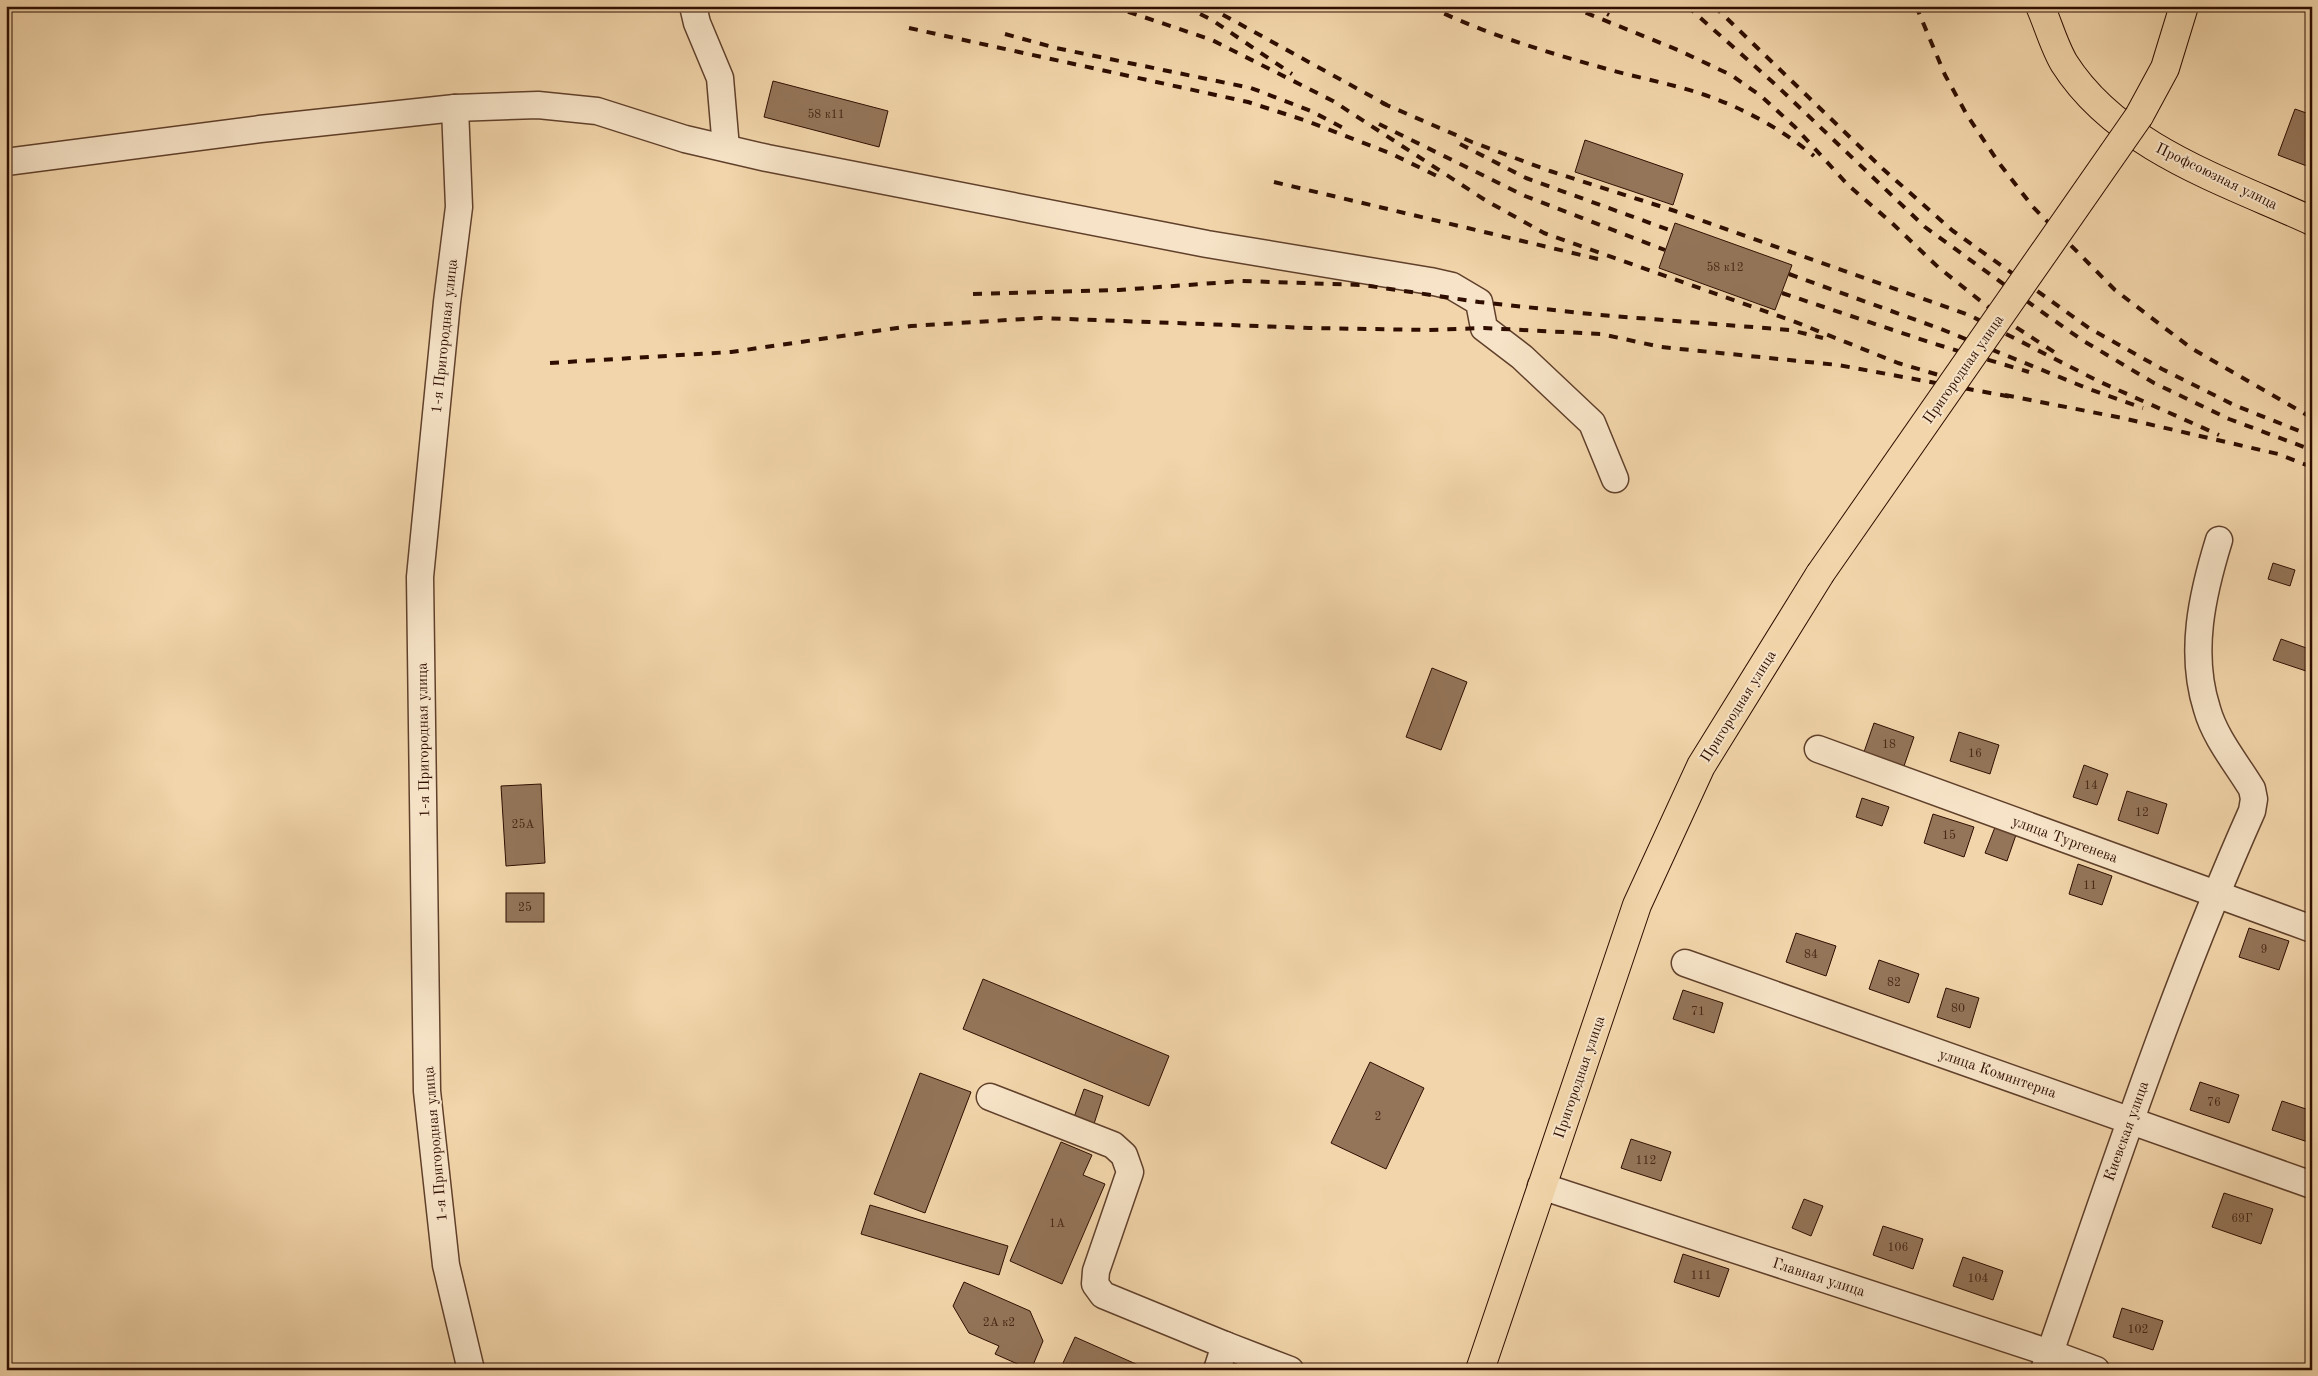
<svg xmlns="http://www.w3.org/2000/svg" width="2318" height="1376" font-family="'Old Standard TT',serif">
  <rect width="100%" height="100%" fill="#f2d5aa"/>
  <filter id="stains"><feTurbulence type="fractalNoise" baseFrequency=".004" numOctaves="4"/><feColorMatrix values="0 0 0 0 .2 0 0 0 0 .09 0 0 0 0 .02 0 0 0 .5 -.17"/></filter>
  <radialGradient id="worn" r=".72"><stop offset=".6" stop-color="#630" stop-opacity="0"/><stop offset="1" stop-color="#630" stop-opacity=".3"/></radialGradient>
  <!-- building -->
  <g fill="#947559" stroke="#2f0e01">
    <path d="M773,81L888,111L879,147L764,117Z"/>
    <path d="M2295,109L2312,115V168L2278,155Z"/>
    <path d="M1585,140L1683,174L1673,205L1575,172Z"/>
    <path d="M1675,223L1792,265L1775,310L1659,268Z"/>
    <path d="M2273,563L2295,570L2290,586L2268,579Z"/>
    <path d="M2281,639L2312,650V664L2309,672L2273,660Z"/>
    <path d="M1432,668L1467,682L1441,750L1406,737Z"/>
    <path d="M1874,723L1914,737L1904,766L1864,752Z"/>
    <path d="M1959,732L1999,745L1990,774L1950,761Z"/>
    <path d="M2084,765L2108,774L2097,805L2073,797Z"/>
    <path d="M541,784L545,863L506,866L501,786Z"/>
    <path d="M2127,791L2167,804L2158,834L2118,820Z"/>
    <path d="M1862,798L1889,807L1882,826L1856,817Z"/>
    <path d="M1933,814L1974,827L1964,857L1924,843Z"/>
    <path d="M1997,822L2018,829L2007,861L1985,853Z"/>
    <path d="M2078,864L2112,876L2102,905L2069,894Z"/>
    <rect x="506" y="893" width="38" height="29"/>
    <path d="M2249,928L2289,941L2279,970L2239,957Z"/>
    <path d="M1796,933L1836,946L1826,976L1786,962Z"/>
    <path d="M1879,960L1919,974L1909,1003L1869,989Z"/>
    <path d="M983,979L1169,1056L1149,1106L963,1029Z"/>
    <path d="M1946,988L1979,998L1970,1028L1937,1017Z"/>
    <path d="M1683,990L1723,1003L1714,1033L1673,1019Z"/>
    <path d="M1370,1062L1424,1088L1386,1169L1331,1143Z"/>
    <path d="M920,1073L971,1092L925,1213L874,1194Z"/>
    <path d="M2200,1082L2239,1095L2229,1123L2190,1110Z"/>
    <path d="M1084,1089L1103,1096L1092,1130L1072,1123Z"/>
    <path d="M2282,1101L2312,1111L2311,1143L2272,1130Z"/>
    <path d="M1631,1139L1671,1152L1661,1181L1621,1168Z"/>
    <path d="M1061,1142L1092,1155L1083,1175L1105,1184L1062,1284L1010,1261Z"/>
    <path d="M2224,1193L2273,1209L2261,1244L2212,1227Z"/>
    <path d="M1804,1199L1823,1206L1811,1236L1792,1228Z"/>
    <path d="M870,1205L1008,1246L999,1275L861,1234Z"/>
    <path d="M1883,1226L1923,1239L1913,1269L1873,1255Z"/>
    <path d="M1683,1254L1729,1269L1719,1297L1674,1282Z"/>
    <path d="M1963,1257L2003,1271L1993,1300L1953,1286Z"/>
    <path d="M964,1282L1030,1311L1043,1341L1031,1370L995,1354L999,1346L969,1333L953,1306Z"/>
    <path d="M2122,1308L2163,1321L2153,1350L2113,1337Z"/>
    <path d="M1075,1337L1145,1368L1146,1370H1066L1063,1363Z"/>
  </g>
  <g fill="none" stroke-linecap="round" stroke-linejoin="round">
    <defs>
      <g id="minor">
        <path d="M693,6L697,23L720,78L726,148"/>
        <path d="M455,108L459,207L447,302L420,577L427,1091L446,1265L471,1370"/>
        <path d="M6,162L260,129L455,108L538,105L597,111L685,139L767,158L1207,244L1430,281L1452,286L1479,302L1484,328L1522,357L1592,423L1615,479"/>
        <path d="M1818,749L2312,929"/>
        <path d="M1685,963L2312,1185"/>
        <path d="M990,1097L1113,1145L1124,1155L1130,1172L1096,1271L1095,1284L1103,1295L1225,1345"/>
        <path d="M1541,1186L2050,1353L2096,1370"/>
        <path d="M1217,1370L1225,1345L1290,1370"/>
        <path d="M2044,1370C2109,1182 2171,993 2252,811L2254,799L2252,789C2237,764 2215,738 2207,709C2189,653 2202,595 2219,540"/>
      </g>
      <path id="major" d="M2040,6C2048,24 2054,46 2064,63C2118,148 2225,181 2312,221"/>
      <g id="highway">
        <path d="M2139,116L2165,68L2184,6"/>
        <path d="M1480,1370L1637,905L1701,766L1820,574"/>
      </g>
    </defs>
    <!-- minor casing -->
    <use href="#minor" stroke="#60402b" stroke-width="29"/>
    <!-- major casing -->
    <use href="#major" stroke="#2f0e01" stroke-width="30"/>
    <!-- highway casing -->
    <use href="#highway" stroke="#2f0e01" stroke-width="30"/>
    <!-- minor -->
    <use href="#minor" stroke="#f7e4c8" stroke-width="26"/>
    <!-- major -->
    <use href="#major" stroke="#f2d5aa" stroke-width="28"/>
    <!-- highway -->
    <use href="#highway" stroke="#f2d5aa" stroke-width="28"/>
    <!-- rail -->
    <g stroke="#2f0e01" stroke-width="4" stroke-dasharray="9 9" stroke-linecap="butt">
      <path d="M1111,6L1212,40L1333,101L1485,200L1544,233L1793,321L1898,363L1959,381"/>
      <path d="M1184,6L1212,20L1292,74"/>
      <path d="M1207,6L1387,105"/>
      <path d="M1428,6C1485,34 1546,52 1607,69C1639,78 1673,84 1705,95C1743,108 1783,130 1814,156"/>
      <path d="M1569,6L1678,50L1731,75L1761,96L1795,127L1848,185L1893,224L1938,267L2002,318L2054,352"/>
      <path d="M1591,6L1609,15"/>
      <path d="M1687,6L1776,85L1925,227L2035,307L2082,340L2154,383L2229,419L2312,450"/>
      <path d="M1714,6L1883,169L1953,231L2089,328L2162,369L2234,405L2312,436"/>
      <path d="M1916,6L1945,75L1967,115L1999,163L2033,207L2115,290L2191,348L2312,418"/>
      <path d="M909,28L1248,102L1307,121L1392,154L1437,176"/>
      <path d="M1005,34L1056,48L1251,88L1311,111L1347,130"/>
      <path d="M1382,103L1472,142L1550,171L1675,211L1969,315L2098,381L2219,435"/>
      <path d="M1379,124L1525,196L1665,250"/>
      <path d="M1460,144L1526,178L1672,231"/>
      <path d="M1274,182L1598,259"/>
      <path d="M1789,274L1941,329L2089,389L2143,408"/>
      <path d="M1782,293L1935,344L2029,372"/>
      <path d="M973,294L1119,290L1242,281L1363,285L1479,302L1600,315L1790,330L1823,338"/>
      <path d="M550,363L731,352L911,326L1040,318L1309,328L1428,330L1484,328L1601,334L1661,347L1838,365L2012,397"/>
      <path d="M2005,395L2122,418L2278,454L2312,467"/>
    </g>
    <defs>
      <path id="highway-bridge" d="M1820,574L2139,116"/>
    </defs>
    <!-- highway-bridge casing -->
    <use href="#highway-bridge" stroke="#2f0e01" stroke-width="30" stroke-linecap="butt"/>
    <!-- highway-bridge -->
    <use href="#highway-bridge" stroke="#f2d5aa" stroke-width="28"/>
  </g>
  <g text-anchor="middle" stroke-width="4" stroke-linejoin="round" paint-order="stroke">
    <!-- number labels -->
    <g font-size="12" fill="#482817">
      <text x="826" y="118">58 к11</text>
      <text x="1725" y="271">58 к12</text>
      <text x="1889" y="748">18</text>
      <text x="1975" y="757">16</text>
      <text x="2091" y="789">14</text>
      <text x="2142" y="816">12</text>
      <text x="523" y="828">25А</text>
      <text x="1949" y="839">15</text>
      <text x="2090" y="889">11</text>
      <text x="525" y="911">25</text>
      <text x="2264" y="953">9</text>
      <text x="1811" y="958">84</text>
      <text x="1894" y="986">82</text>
      <text x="1958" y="1012">80</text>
      <text x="1698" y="1015">71</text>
      <text x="2214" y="1106">76</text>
      <text x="1378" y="1120">2</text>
      <text x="1646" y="1164">112</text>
      <text x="2242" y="1222">69Г</text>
      <text x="1057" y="1227">1А</text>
      <text x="1898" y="1251">106</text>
      <text x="1701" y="1279">111</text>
      <text x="1978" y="1282">104</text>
      <text x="999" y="1326">2А к2</text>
      <text x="2138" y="1333">102</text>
    </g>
    <!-- street labels -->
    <g font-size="15" fill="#2f0e01" stroke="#f7e4c8">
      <text transform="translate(2217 176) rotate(26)" y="5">Профсоюзная улица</text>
      <text transform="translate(444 336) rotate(-84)" y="5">1-я Пригородная улица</text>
      <text transform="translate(1963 369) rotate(-55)" y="5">Пригородная улица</text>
      <text transform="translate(1738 706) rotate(-58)" y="5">Пригородная улица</text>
      <text transform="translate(423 740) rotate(-91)" y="5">1-я Пригородная улица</text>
      <text transform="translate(2065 839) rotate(20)" y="5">улица Тургенева</text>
      <text transform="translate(1998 1073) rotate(19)" y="5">улица Коминтерна</text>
      <text transform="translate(1579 1077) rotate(-71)" y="5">Пригородная улица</text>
      <text transform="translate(2126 1131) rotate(-70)" y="5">Киевская улица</text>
      <text transform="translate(435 1144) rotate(-95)" y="5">1-я Пригородная улица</text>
      <text transform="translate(1819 1277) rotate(18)" y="5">Главная улица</text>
    </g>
  </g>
  <!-- margin -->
  <rect width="2318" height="1376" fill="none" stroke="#f2d5aa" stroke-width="25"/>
  <rect x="8" y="8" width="2303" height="1361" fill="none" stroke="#2f0e01" stroke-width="2.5"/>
  <rect x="12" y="12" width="2293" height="1351" fill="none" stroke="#2f0e01"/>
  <rect width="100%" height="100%" filter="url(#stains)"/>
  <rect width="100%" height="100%" fill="url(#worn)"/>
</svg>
